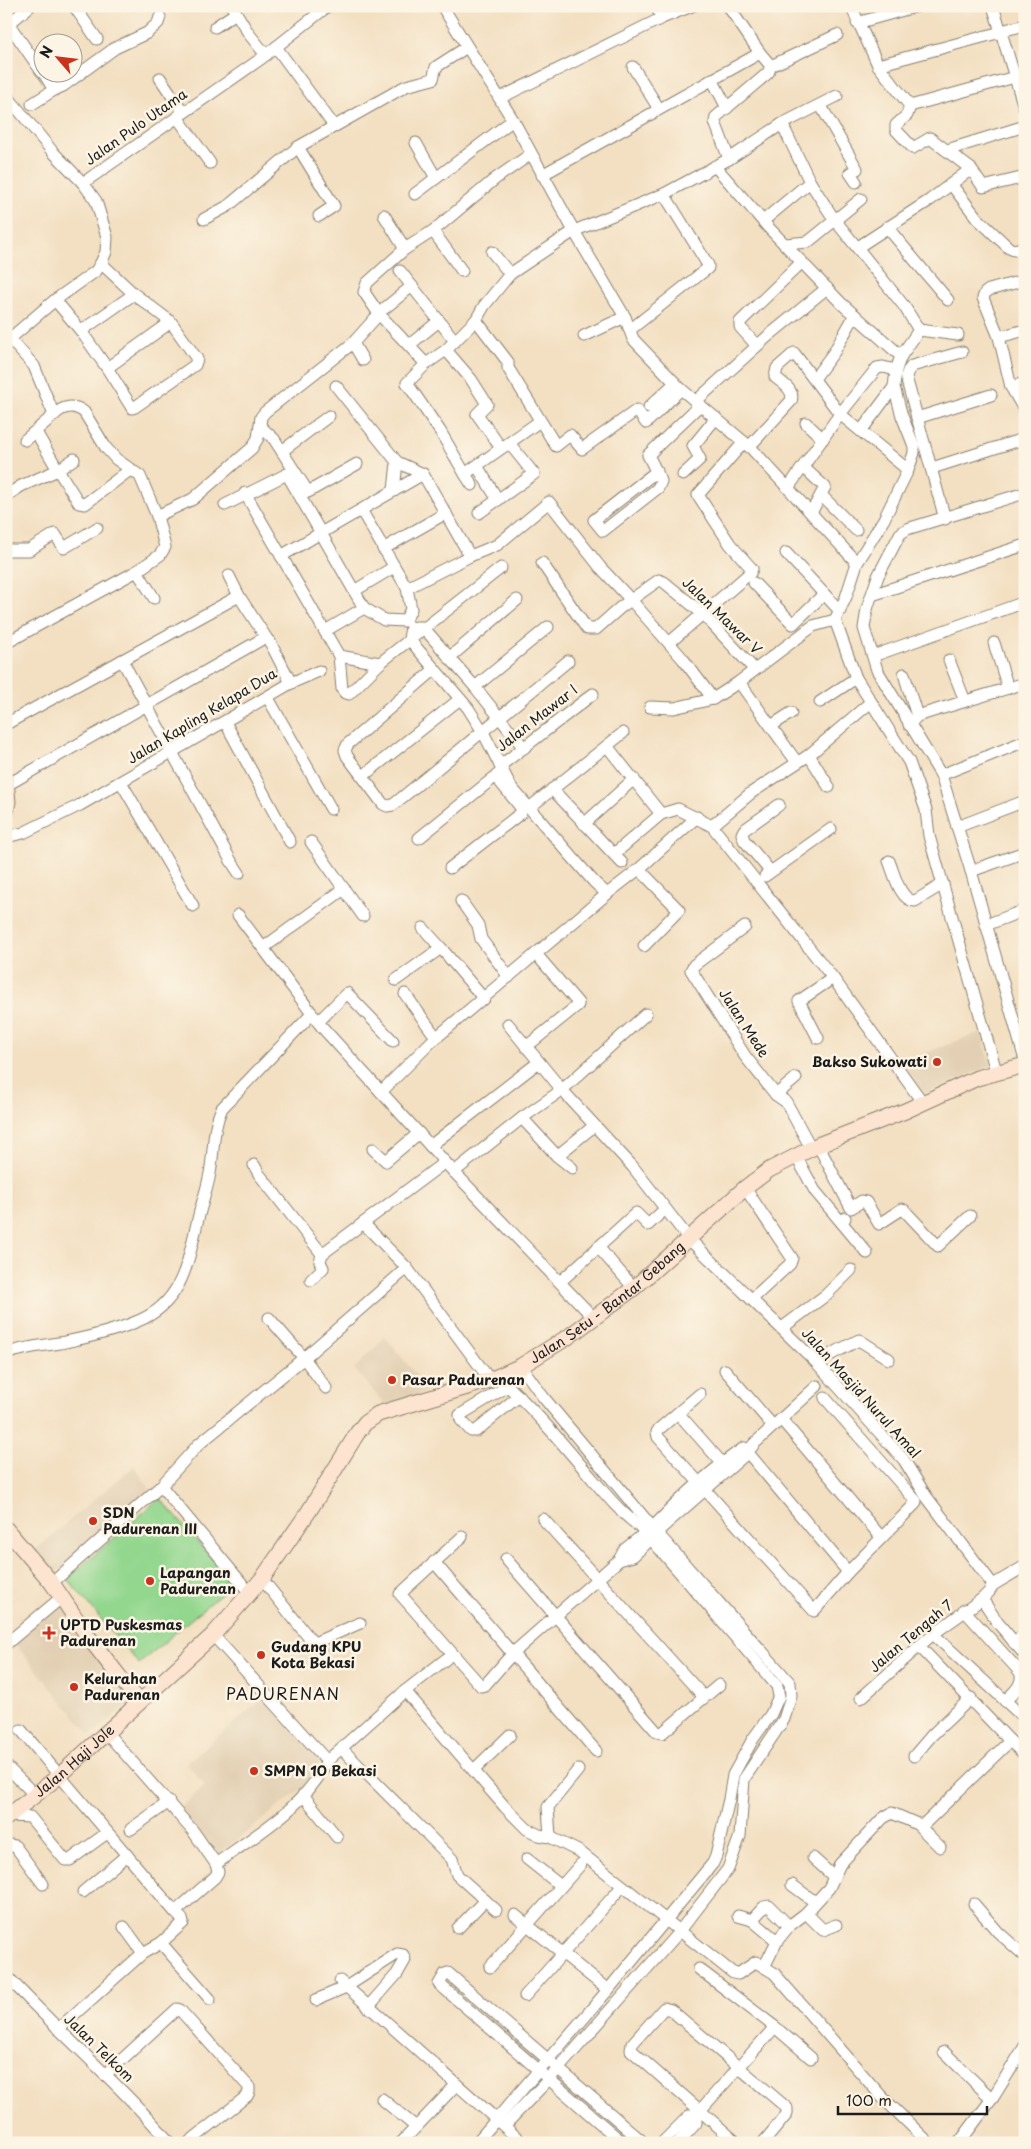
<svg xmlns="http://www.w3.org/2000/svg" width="1031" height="2149" font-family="'Playpen Sans',sans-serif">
  <rect width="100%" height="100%" fill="#fcf5e5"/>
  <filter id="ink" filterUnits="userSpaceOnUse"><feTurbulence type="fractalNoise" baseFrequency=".02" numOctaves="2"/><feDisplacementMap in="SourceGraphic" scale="10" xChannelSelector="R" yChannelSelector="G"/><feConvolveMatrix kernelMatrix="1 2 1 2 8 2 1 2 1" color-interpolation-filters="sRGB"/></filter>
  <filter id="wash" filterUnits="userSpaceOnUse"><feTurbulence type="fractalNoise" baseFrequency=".0096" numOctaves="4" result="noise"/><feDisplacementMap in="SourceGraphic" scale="20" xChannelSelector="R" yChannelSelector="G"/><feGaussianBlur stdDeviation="1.12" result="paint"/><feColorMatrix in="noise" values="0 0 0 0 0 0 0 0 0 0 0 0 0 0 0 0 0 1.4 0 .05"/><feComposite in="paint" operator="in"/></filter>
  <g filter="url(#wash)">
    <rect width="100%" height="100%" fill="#f3dfc1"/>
    <!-- built -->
    <g fill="#e3d0b4">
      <path d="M981,1032L991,1066L924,1094L902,1062Z"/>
      <path d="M385,1337L429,1391L387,1407L354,1369Z"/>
      <path d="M134,1466L151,1491L54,1575L34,1551Z"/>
      <path d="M60,1602L132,1702L90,1735L13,1641Z"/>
      <path d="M265,1697L320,1761L313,1779L218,1855L179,1809L205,1785L186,1763Z"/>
    </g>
    <!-- green -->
    <path fill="#93d78f" stroke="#587a56" d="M160,1498L233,1583L139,1664L67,1579Z"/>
  </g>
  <g filter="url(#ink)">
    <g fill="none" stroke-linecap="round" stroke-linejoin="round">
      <defs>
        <g id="street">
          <path d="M30,6L11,22L10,26L42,72"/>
          <path d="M74,6L97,39"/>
          <path d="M232,6L249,34L266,55"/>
          <path d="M442,6L513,120L574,231L625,317L633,339L681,389L751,448L857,563"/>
          <path d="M656,6L662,18L692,6"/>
          <path d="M851,6L878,65L1001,32"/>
          <path d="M993,6L1025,110"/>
          <path d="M857,23L918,6"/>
          <path d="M215,27L236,13"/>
          <path d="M1005,30L1025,25"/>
          <path d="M276,47L334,126"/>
          <path d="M878,65L910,106"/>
          <path d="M771,66L837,35"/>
          <path d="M633,67L659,109"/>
          <path d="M160,78L183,112"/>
          <path d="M712,79L727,108"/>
          <path d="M54,90L63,86L115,48L147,33L158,23L160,17"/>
          <path d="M8,97L52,151L83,183"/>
          <path d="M500,98L662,18"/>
          <path d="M32,104L54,90L43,72"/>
          <path d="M821,106L857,169L850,173L856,182"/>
          <path d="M910,106L907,115L896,125V130L913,148L930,138L971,169L983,187L1025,177"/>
          <path d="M910,106L1015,77"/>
          <path d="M177,117L210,163"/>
          <path d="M782,124L810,182L834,219L904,306L919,330L958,335"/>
          <path d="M416,143L436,178"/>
          <path d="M298,147L334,206L319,216"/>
          <path d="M947,150L1025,126"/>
          <path d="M531,154L495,179L433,231L405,249L367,283L364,292L379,314L426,364L446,350L476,320L484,306L510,274L574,231L664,194L729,159L715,122L716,117L768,73L771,66L760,53L728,6"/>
          <path d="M729,159L782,124L837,96"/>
          <path d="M715,166L767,226L842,304L901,356L896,370L894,387L902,416L914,446V453L908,470L884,519L857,563L846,597L835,620L856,678L909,762L926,810L929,836L996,1071"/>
          <path d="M542,175L760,53"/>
          <path d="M951,184L977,218L1009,248L1014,250L1025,247"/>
          <path d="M415,194L513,120"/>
          <path d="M384,215L405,249"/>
          <path d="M204,219L228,206L298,147L406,86L433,79L436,67L467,47"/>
          <path d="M763,221L810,182"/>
          <path d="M887,227L948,300"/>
          <path d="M433,231L462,271"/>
          <path d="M785,244L808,242L861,199"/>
          <path d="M858,247L930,200L971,169"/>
          <path d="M492,252L510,274"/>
          <path d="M400,271L455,341"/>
          <path d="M1025,280L989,290L985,293L983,298L999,337L1011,387L1025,411"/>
          <path d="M55,300L81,331L107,368L132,408L135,407L195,365L197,359L171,322L134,294L101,263"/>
          <path d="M385,308L412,286"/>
          <path d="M476,320L508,362V368L556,446L570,435L582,449L637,410L646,423L681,389"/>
          <path d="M631,329L708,268V265L664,194"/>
          <path d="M81,331L134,294"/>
          <path d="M584,336L625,317"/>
          <path d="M999,337L1025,330"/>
          <path d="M10,339L34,366L54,415L25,440"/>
          <path d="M6,342L55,300L96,271L101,263L106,252L107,237L96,201L83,183L262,58L328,6"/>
          <path d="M413,342L439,321"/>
          <path d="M353,343L363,360"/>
          <path d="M757,346L740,327V322L802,262"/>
          <path d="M446,350L471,379L487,404L477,414L501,448"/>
          <path d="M901,356L919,330"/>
          <path d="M426,364L407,383L440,431L465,474"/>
          <path d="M107,368L171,322"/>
          <path d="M814,379L834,352L855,315"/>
          <path d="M336,386L397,462L423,474L470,556"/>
          <path d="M1011,387L1025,383"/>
          <path d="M695,402L767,337L827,288"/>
          <path d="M649,407L675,383"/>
          <path d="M917,418L991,395"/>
          <path d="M806,423L823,439"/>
          <path d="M260,426L274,439L308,492L357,464"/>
          <path d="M861,431L894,387"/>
          <path d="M36,432L58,470L74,459"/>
          <path d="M749,447L791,401C795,390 783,384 775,377L777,368L794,353L840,414L908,470"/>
          <path d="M282,451L329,416"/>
          <path d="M477,466L498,500"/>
          <path d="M803,467L825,487L811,513"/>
          <path d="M932,468L1020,440"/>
          <path d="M657,471L594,520L603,531L658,488L661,481L648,455L700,405"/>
          <path d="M683,475L700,459L693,446L716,418"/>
          <path d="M472,485L465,474L540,421"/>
          <path d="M788,488L840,414L877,368L883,367L896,370"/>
          <path d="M394,491L397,462"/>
          <path d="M245,493L339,656L380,663"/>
          <path d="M1025,493L907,529L900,534L878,576L867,609L864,628L877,670L941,775L971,871L1025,1060"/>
          <path d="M821,495L856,530"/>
          <path d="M6,496L21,486L58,470L79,503L85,504L131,469"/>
          <path d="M225,505L287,474L364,608"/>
          <path d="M479,513L534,474L509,443"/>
          <path d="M157,516L193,499L252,448L258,438L261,417L265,412L353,343L379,314"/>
          <path d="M945,519L906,377L908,371L912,366L962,352"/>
          <path d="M383,549L446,513"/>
          <path d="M6,550H29L55,534L64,548L97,528"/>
          <path d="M786,553L840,611"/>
          <path d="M281,556L423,474"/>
          <path d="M542,563L587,629H596L621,607L659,580L664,582L703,614L754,669"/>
          <path d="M137,571L154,598"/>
          <path d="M229,576L239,596L267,639"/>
          <path d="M754,583L793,624L824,594"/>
          <path d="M407,588L470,556L497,545L549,502L600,567L631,600L683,659L713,699"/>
          <path d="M354,591L394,567"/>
          <path d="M872,595L1025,545"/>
          <path d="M411,627L409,639L468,708L482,730L511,787L594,882L607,894L639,869L697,817"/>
          <path d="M416,627H423L475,687L524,748"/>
          <path d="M325,631L364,608L384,620L405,621L411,609L407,588L361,510"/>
          <path d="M6,643L137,571L160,555L165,547L157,516L140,476L116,459L106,448L84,412C74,404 63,406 54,415"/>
          <path d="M669,643L750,573L752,569L730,544L698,495L744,442"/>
          <path d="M994,643L1008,688"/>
          <path d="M339,656L342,689L345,693L349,694L380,663L501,568"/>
          <path d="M873,656L1025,602"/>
          <path d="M449,658L517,600"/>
          <path d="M122,660L231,861L239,873"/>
          <path d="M949,660L965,701"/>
          <path d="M435,669L348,744L345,750L347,756L383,804L387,806L393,805L568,661"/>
          <path d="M904,674L917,716"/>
          <path d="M739,682L796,761"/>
          <path d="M475,687L548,627"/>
          <path d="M268,698L331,809"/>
          <path d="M820,702L856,678"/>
          <path d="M650,707L674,708L713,699L739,682L813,626L835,620"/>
          <path d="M225,722L290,842"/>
          <path d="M6,724L239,596"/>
          <path d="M909,725L917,716L1025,683"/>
          <path d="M771,726L791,713"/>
          <path d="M607,746L661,814L678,809L712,826L833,978L923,1103"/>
          <path d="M809,755L829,787"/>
          <path d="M500,766L593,694"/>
          <path d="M941,775L1025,741"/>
          <path d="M363,776L460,699"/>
          <path d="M121,782L193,906"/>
          <path d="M7,785L264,638L270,642L291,683"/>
          <path d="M552,789L622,863"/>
          <path d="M534,804L623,733"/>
          <path d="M584,824L634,779"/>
          <path d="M712,826L751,793L809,755L871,702"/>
          <path d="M957,827L1025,801"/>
          <path d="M6,837L23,833L80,805L291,683L319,671"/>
          <path d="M419,838L501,772"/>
          <path d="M311,842L363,916"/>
          <path d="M614,854L661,814"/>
          <path d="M889,861C894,873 900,901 915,901L943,884"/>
          <path d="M450,868L521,813L522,809L496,777"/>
          <path d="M639,869L679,910L644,946"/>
          <path d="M770,871L744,840L742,834L744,830L779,805"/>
          <path d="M971,871L1025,852"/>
          <path d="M765,876L831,829"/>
          <path d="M344,889L263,948L322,1027L454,1172L593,1317"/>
          <path d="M461,901L478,925L481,939L509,977"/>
          <path d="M238,915L263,948"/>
          <path d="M986,925L1025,910"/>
          <path d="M745,927L694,965L691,970L745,1056L776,1095L786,1102L811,1148"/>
          <path d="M423,928L441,948"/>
          <path d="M396,980L441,948L484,999"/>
          <path d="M405,994L436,1037"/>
          <path d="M318,1022L347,993L393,1041"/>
          <path d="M508,1024L562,1090L633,1167L689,1239L816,1362L904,1460L926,1496L993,1585L989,1592L982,1599L998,1623L1025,1655"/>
          <path d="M818,1038L799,1001L833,978"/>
          <path d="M526,1047L578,1005V1003L536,954"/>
          <path d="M381,1092L431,1042L607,894"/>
          <path d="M776,1095L796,1078"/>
          <path d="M818,1145L851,1208L862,1201L866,1202L879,1224L902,1209L904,1210L938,1246L970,1216"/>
          <path d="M430,1146L539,1062"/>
          <path d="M373,1149L386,1161L419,1133"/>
          <path d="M557,1156L594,1126"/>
          <path d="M796,1156L815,1191L842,1223"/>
          <path d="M254,1165L259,1174L322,1254"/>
          <path d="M572,1168L557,1156L522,1118L562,1090L646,1014"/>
          <path d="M454,1172L522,1118"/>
          <path d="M745,1188L792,1258L790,1264L752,1299"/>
          <path d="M845,1218L842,1223L867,1253"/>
          <path d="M363,1223L407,1268L490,1380"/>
          <path d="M598,1247L634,1288"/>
          <path d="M311,1280L323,1268L320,1262L322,1254L445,1162"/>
          <path d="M560,1282L636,1213L648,1225L664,1210"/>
          <path d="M269,1318L304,1358L326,1388"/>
          <path d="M782,1328L826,1295L851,1270"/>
          <path d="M6,1354C27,1346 44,1346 65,1342C90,1337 115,1331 138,1321C185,1302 188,1258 199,1215C203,1199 209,1184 211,1167C214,1147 213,1127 222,1108L312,1014"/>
          <path d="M816,1362L859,1340L889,1359"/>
          <path d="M521,1366L544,1398L652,1527"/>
          <path d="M725,1370L773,1426"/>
          <path d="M498,1377C530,1405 557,1437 584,1469C603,1491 621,1515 646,1531"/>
          <path d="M508,1386L460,1415L461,1420L471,1431H476L519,1396"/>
          <path d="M700,1394L659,1429L657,1432L658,1437L814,1611L848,1572L915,1504L916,1501L825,1398"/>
          <path d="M678,1413L722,1463"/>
          <path d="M781,1419L881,1537"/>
          <path d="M744,1448L848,1572"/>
          <path d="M161,1486L249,1592"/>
          <path d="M543,1519L704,1697"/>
          <path d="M656,1524C683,1496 711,1470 744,1448"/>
          <path d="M658,1531L747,1453L754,1444L817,1386"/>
          <path d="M462,1537L400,1594L481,1686L485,1685L512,1654L619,1560L625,1549L645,1533"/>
          <path d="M506,1559L657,1732L662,1733L719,1685"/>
          <path d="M619,1560L633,1556L650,1540"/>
          <path d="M434,1562L596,1751"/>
          <path d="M262,1579L322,1654"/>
          <path d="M52,1583L161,1486L199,1444L304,1358L407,1268"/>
          <path d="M993,1585L1025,1566"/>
          <path d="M964,1610L1020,1672C1025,1684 1013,1693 1005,1701"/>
          <path d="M933,1634L1025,1719"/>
          <path d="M213,1635L327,1761L405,1691L505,1807L527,1829L539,1835L550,1837L580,1852L733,1973L738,1974L756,1962L774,1973L882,2097L929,2143"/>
          <path d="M1014,1643L1025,1633"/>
          <path d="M6,1644L62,1597"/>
          <path d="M312,1644L360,1623"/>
          <path d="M919,1646L1010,1741"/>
          <path d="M405,1691L446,1659"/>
          <path d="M861,1698L933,1634L982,1599"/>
          <path d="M21,1730L175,1912"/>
          <path d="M106,1732L193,1831L216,1864"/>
          <path d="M342,1749L452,1859L457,1875L496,1910"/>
          <path d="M914,1756L932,1735L971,1698"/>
          <path d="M6,1766L35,1795"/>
          <path d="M474,1770L510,1735"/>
          <path d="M303,1795L337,1837"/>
          <path d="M10,1816L30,1817L65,1860H70L107,1833"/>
          <path d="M917,1824L940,1847"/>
          <path d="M131,1829L169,1802"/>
          <path d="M550,1837L548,1807L578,1770"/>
          <path d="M6,1849L11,1845L15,1846L43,1884"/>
          <path d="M813,1858L834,1877"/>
          <path d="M527,1859L561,1886"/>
          <path d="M792,1885L815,1902"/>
          <path d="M83,1892L127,1855"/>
          <path d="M974,1904L998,1932L1025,1956"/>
          <path d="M806,1913L823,1930L836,1925"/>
          <path d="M515,1915L608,1990"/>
          <path d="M738,1916L752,1920L764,1907L769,1906L789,1926"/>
          <path d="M752,1920L777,1941"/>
          <path d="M124,1927L143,1953"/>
          <path d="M458,1928L485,1900"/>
          <path d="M161,1943L210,1999"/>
          <path d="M490,1967L581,1864"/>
          <path d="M764,1967L777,1941L789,1926L806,1913L829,1888L840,1864L883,1818L892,1813L917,1824H924L1010,1741L1025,1755"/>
          <path d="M699,1969L775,2027L811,2058"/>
          <path d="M6,1975C59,2033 119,2083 170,2143"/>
          <path d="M340,1981L523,2143"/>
          <path d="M525,1996L619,1890"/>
          <path d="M316,2000L346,1987L397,1954L403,1955L405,1960L397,1974L368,2007"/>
          <path d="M58,2029L143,1953L161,1943L183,1923L182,1919L175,1912L215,1877L218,1872L216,1864C255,1835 306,1807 327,1761"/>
          <path d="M944,2052L992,2099"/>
          <path d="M105,2075L177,2009L180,2010L249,2087V2092L247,2096L188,2143"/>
          <path d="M382,2099L416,2127"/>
          <path d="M505,2125L550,2078L679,1932L728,1869L740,1836L744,1779L784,1719L791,1696L790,1683L658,1534L656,1529L652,1527L648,1528L645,1533L650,1540L655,1539L658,1534"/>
          <path d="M6,2138L13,2143"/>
          <path d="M401,2143L456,2085"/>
          <path d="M476,2143L608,1990L713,1863L716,1856L729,1799L733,1775L753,1739L771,1714L779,1696L777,1686L652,1540"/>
          <path d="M623,2143L439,1984L445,1974L448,1973L644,2143"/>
          <path d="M662,2143L689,2116L696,2115L775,2027"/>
          <path d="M678,2143L696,2123V2115"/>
          <path d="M737,2143L631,2050L632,2044L664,2008L671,2010L787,2108V2114L763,2143"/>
          <path d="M959,2143L994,2096L1025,2046"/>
        </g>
        <g id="secondary">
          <path d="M6,780L8,802L6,811"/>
          <path d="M6,1529L52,1583L87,1635L139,1702"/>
          <path id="s1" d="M6,1818L59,1776L213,1635L262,1579L309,1511L358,1432L365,1423L378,1414L490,1380L521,1366L568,1337L634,1288L745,1188L769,1170L818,1145L905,1111L977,1078L1025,1065"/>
        </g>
      </defs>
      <!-- street casing -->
      <use href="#street" stroke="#887e6e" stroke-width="13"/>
      <!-- secondary casing -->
      <use href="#secondary" stroke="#887e6e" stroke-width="17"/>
      <!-- street -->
      <use href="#street" stroke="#fff" stroke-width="11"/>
      <!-- secondary -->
      <use href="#secondary" stroke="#fde4d1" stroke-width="15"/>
    </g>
  </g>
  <!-- markers -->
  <g fill="#c8321e" stroke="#fcf5e5" stroke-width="2">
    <circle cx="937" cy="1062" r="5"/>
    <circle cx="392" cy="1380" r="5"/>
    <circle cx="93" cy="1521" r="5"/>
    <circle cx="150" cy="1581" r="5"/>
    <path d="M46.5 1625.5h5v5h5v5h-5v5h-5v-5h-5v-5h5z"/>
    <circle cx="261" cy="1655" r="5"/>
    <circle cx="74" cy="1687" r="5"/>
    <circle cx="254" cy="1771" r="5"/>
  </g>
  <g text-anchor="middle" stroke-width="5" stroke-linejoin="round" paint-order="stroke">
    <!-- street labels -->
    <g font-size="14" fill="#1c1c1c" stroke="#fcf5e5">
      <text transform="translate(136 127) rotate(-35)" y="5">Jalan Pulo Utama</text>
      <text transform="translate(722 616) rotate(44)" y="5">Jalan Mawar V</text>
      <text transform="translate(202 716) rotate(-31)" y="5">Jalan Kapling Kelapa Dua</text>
      <text transform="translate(537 718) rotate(-38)" y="5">Jalan Mawar I</text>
      <text transform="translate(744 1023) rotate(57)" y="5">Jalan Mede</text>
      <text dy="5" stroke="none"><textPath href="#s1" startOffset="812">Jalan Setu - Bantar Gebang</textPath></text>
      <text transform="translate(861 1393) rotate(48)" y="5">Jalan Masjid Nurul Amal</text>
      <text transform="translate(911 1636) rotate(-40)" y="5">Jalan Tengah 7</text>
      <text dy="5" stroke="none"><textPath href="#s1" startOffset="89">Jalan Haji Jole</textPath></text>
      <text transform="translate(99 2048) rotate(44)" y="5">Jalan Telkom</text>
    </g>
    <!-- poi labels -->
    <g font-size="14" font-weight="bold" fill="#1c1c1c" stroke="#fcf5e5" text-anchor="start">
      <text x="927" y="1067" text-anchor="end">Bakso Sukowati</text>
      <text x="402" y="1385">Pasar Padurenan</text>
      <text x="103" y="1518">SDN<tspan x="103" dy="16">Padurenan III</tspan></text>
      <text x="160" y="1578">Lapangan<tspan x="160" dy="16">Padurenan</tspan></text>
      <text x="60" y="1630">UPTD Puskesmas<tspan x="60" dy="16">Padurenan</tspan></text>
      <text x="271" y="1652">Gudang KPU<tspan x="271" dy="16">Kota Bekasi</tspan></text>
      <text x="84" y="1684">Kelurahan<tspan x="84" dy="16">Padurenan</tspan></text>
      <text x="264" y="1776">SMPN 10 Bekasi</text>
    </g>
    <!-- quarter labels -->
    <g font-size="16" letter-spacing="1" fill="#1c1c1c" stroke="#fcf5e5">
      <text x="283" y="1700">PADURENAN</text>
    </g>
  </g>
  <!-- margin -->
  <rect width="1031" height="2149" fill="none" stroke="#fcf5e5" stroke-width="25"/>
  <!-- north arrow -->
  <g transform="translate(58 58) rotate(298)"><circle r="24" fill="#fcf5e5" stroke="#a29e95"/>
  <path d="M0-4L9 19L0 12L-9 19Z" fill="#c8321e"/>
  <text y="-8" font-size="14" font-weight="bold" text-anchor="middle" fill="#1c1c1c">N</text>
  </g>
  <!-- scale -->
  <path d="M838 2106v8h149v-8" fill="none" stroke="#1c1c1c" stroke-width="2.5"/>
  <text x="846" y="2106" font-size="15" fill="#1c1c1c" stroke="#fcf5e5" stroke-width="4" paint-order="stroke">100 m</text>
</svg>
